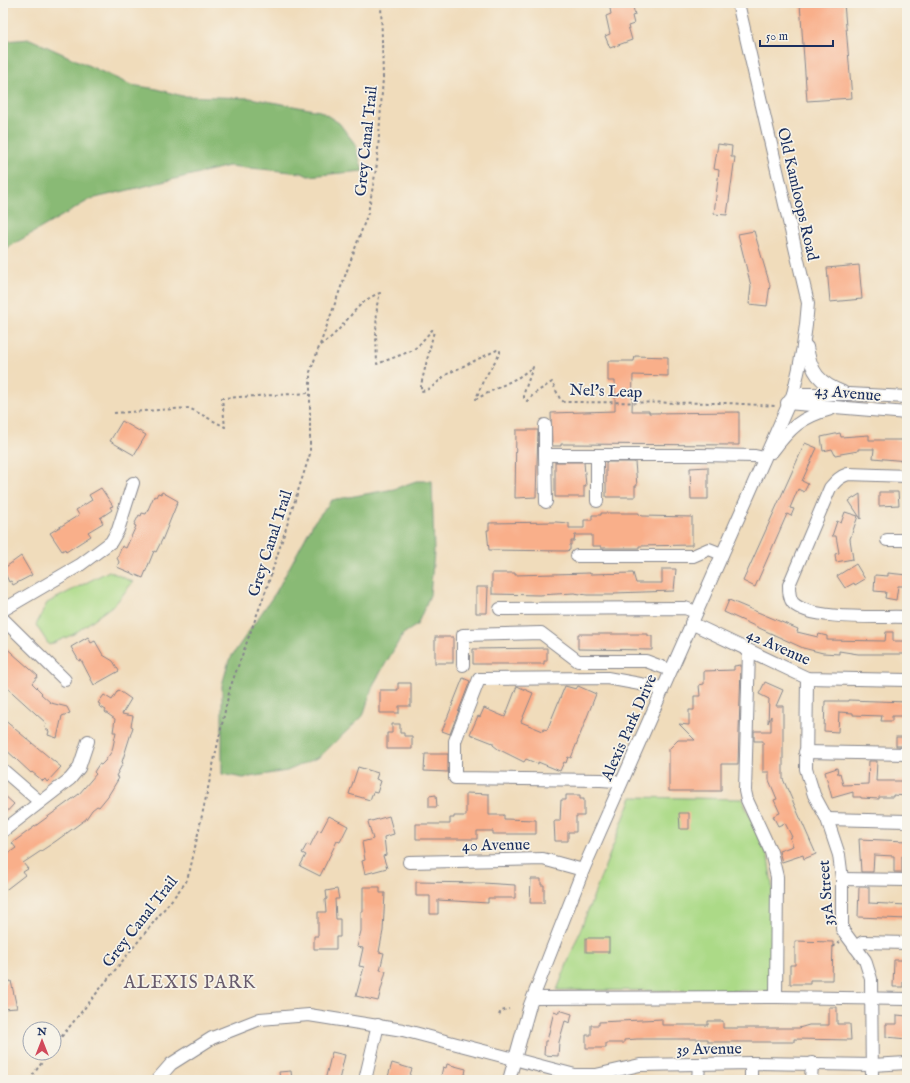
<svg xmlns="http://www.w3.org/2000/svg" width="910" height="1083" font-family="'IM FELL English',serif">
  <rect width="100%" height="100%" fill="#f7f3e8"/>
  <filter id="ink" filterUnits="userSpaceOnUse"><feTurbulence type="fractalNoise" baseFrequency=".025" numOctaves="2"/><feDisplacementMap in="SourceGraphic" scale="8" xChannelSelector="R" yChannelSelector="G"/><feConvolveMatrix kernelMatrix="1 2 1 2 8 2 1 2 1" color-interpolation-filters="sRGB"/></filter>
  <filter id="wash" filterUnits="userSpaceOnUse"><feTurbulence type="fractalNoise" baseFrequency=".012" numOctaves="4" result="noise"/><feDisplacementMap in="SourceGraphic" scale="16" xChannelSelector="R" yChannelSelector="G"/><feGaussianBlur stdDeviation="0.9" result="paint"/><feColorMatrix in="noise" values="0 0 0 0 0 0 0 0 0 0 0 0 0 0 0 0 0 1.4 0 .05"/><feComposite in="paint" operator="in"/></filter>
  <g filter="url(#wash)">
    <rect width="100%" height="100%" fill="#f0dcbb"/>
    <!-- green -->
    <g fill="#acda87" stroke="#648472">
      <path d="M109,571L133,582L116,603L74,634L49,645L36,625L47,603Z"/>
      <path d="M632,797L742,799L768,857L773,892L772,991L557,990Z"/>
    </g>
    <!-- forest -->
    <g fill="#89ba74" stroke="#527469">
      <path d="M30,39L131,85L157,89L182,96L250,98L320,111L339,123L355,144L363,171L308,176L302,173L229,166L91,199L10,246L3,252V187L7,181L8,131L3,107V48L5,41Z"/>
      <path d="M416,481H432L434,553L430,595L417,625L403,634L373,685L363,716L319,757L287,771L243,778L222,774V685L229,660L276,592L314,522L332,500L394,489Z"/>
    </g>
    <g id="blocks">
      <!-- building -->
      <g fill="#f9af8a">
        <path d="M609,3H632L635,15L632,16L634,24L628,26L632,40L610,48L605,36L610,34L606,16L611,14Z"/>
        <path d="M800,3H844L852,98L807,101Z"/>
        <path d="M718,144L732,146L731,157H735L727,215L714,214L719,170L714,169Z"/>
        <path d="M754,231L770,285L767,306L749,304L751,286L738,234Z"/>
        <path d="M859,265L862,299L830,302L827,268Z"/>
        <path d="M635,356L668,357V376L633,375L632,411H649V413L739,412V445L561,444V446H552L551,413L615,411V381H608V361H634Z"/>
        <path d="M122,421L146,435L134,455L110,441Z"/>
        <path d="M516,430H538L536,497L515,498Z"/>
        <path d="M840,433L841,437L869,435V440H907V461L873,458L874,449H858V451L835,455L832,449L823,451L821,437Z"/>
        <path d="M805,443L817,448L802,481L808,484L804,492L798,489L790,508L794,509L791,516L787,514L755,587L743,581Z"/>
        <path d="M555,462H584L586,486H584V497H555Z"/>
        <path d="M606,462H635L637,486H635V497H606Z"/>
        <path d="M708,467V499H691L690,468Z"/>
        <path d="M101,488L113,506L110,507L112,510L100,518L103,523L88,532L91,536L66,552L65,549L62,551L50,533L79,515L76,510L92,500L89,495Z"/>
        <path d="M162,492L178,501L163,538L156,552L154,551L143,578L117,567L119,562L117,558L122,546L126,548L136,526L134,525L139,515L141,516L142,513L146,514L154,496L156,497L158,493L161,494Z"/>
        <path d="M879,492H898L899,505L879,506Z"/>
        <path d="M860,494L861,519L849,501Z"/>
        <path d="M845,512L858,516L850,539L853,559L836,562L835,554L839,553L836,536H832L837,521L841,523Z"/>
        <path d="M601,513H639V515L643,516L692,517V545L639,546V548H601V546H592V535H575L574,541H571V545H570V550L566,551L489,550L487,530H489V523L556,522L569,523V528H584V520H592V515H601Z"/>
        <path d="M21,556L32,575L13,585L11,581L9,582L3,569Z"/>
        <path d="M856,564L865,579L855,585L854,583L845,588L837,576Z"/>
        <path d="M662,569H676L674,591L614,593V595H587L574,593L539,595L492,594V573H515V575L590,573V574L633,573L636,583H662Z"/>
        <path d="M888,573L907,575V586H898L896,600L885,598L886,592L874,591L875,575L888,576Z"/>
        <path d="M476,587H488L487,613H476Z"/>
        <path d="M729,600L798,629L797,632L818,637L819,634L827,636V640L885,641L886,632H893V641H907V654H858L839,651V654L823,653L803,648L724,612Z"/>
        <path d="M578,634H648V636H652V650L578,649Z"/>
        <path d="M88,637L91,643L95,641L103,655L113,661L119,671L94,685L81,660L79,661L71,647Z"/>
        <rect x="435" y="637" width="18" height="26"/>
        <path d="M3,645L38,676L32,683L42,693L41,694L51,703L67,707L70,713L62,716L57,738L48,735L49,731L45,728L46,723L3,684Z"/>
        <path d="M547,648V661H544V664H473V649Z"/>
        <path d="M741,665L738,764H721V791H669V749L678,740H695L679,724L689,725V710H694V696H700L699,685L704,684V671L734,670V666Z"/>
        <path d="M463,678L470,681L450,734L442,731Z"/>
        <path d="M765,682L783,690L776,706H783V779L816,854L804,859L803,855L782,862L779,851L793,846L790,838L792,837L785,823L778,826L773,816L780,813L774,800L777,799L769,780V772H763V741H754V731H771V716L768,723L769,699L759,694Z"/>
        <path d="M398,683H411V706H399V713H380V690H398Z"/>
        <path d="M517,686L533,693L521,722L543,731L544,729L547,730L565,686L576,689L578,686L596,694L571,758L568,757L566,763L564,762L560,771L538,762V764L526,759L524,762L498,749L493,745V743L470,734L478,716L480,717L484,708L505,717Z"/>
        <path d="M118,690L131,699L122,714L133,716L131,726L133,727L122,762L123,763L116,776L119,778L108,796L99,807L97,806L92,810L86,819L56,841L23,863L28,869L23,872L25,875L3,892V857L16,848L12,843L79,794L96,774L94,772L99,764L101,765L105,761L112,751L116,732H113L115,719L105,712L106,710L99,706L100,704L98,703L104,695L112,700Z"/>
        <path d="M848,700L907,702V716H892V721H881L882,716L853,715V713L839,712L838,732L824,731L825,701H848Z"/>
        <path d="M3,719L61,767L47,782L45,779L43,781L32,772L31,773L3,747Z"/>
        <path d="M392,724H400V733H404V736H412V749H387V733H392Z"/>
        <rect x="896" y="737" width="11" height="9"/>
        <path d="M425,754H448V772L424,771Z"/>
        <path d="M869,761H877L876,781H907V796L893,795V797H879V799L861,798V797H853V792L832,798L825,772L837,768L838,774L840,773L843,785L868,784Z"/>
        <path d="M358,767L378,773L376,779L381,781L377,793L373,792L370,800L349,794Z"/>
        <path d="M466,793L489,794V815H504V819L536,820V834H493V831H477V839H416V824H450V818H454V816H466Z"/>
        <path d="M3,794L14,804L3,816Z"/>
        <path d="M436,795L437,807H429V796Z"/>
        <path d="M566,795H580V799H584V816H576V832H568V841H555L554,821H560L561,800H566Z"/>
        <path d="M679,813H689V829H680Z"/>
        <path d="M329,816L348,826L340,842L337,841L320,876L300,866L306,855L302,853L307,844L310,846L318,830L321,831Z"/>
        <path d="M389,816L394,834L384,837L386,855L383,856L387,868L365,874L362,861L365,860L362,842L373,839L368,822Z"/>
        <path d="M859,839L907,841V856H902V872H894V856L874,855L873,872H861Z"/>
        <path d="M531,879H541V885H544V903H530Z"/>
        <path d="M416,882L483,883L515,885V898H488V903L438,900V914H430V896H416Z"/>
        <path d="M363,887H380V893H385L383,931L379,952L384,953L380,970L386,971L378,1001L356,996L364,967L359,966L363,948L357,947L361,931V911H363Z"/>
        <path d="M859,887H869V903L907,905V919L858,917Z"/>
        <path d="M337,889L339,899H335L336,919H340V937H336V949H314V936H318V912H326L325,900L327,899L326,891Z"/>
        <rect x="586" y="938" width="23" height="14"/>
        <path d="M795,941L833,942L832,980H810V984H790V965H795Z"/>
        <path d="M894,960H907V982H903V987H893Z"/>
        <path d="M11,981L17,1008L3,1009V983Z"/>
        <path d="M829,1007H837V1024H850L851,1040L794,1039V1042H708V1039H637L624,1040V1043H606V1048H586V1035H591V1025H599V1022L662,1019V1025H708V1021H723V1028H799L809,1025H829Z"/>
        <path d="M559,1010L572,1014L570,1023L565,1021L559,1042L558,1056L544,1055L545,1041H547L554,1011L559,1013Z"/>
        <path d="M897,1015L907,1016V1039L886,1037V1024H897Z"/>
        <path d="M332,1052L345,1055L339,1080H325Z"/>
        <path d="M392,1063L412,1069L408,1080H387Z"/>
        <path d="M447,1064L466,1069L464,1080H440L443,1067L446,1068Z"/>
        <path d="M291,1071L292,1080H280L279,1072Z"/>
      </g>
    </g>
  </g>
  <g filter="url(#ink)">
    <use href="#blocks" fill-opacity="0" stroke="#86868c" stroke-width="1"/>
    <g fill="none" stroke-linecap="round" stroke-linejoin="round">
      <defs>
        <g id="minor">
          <path d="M807,347C811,372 819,383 843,392"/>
          <path d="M793,394H849L907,397"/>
          <path d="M787,403L907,413"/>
          <path d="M545,425V455H699L755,456L764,458"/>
          <path d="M772,452C790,428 801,417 831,409"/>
          <path d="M545,455L546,502"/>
          <path d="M597,455V501"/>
          <path d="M907,476L848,474C839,477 836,481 830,488L789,585C789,591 789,598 793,603C811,621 881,616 907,617"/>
          <path d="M887,540H907"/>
          <path d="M577,556H693L709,549L722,554"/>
          <path d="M500,609L685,608L696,612"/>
          <path d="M3,610L80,565L111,542L118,530L133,483"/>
          <path d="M3,619L65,680"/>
          <path d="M691,623L807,678L907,680"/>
          <path d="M749,651L745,791L747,800L771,852L777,877L776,997"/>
          <path d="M463,665V635L541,633L578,661H646L670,670"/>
          <path d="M807,678L806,769L814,795L827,819L839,855L842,879V929L865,960L871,979L872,1080"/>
          <path d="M805,752L907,754"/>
          <path d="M3,770L40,802"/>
          <path d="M620,783L615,781L601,780L455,778V741L479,679L607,678L662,688"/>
          <path d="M827,819L907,821"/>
          <path d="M3,831L70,779L79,768L88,741"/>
          <path d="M409,862L543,859L583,870"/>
          <path d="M842,879L907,880"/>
          <path d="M855,947L863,942L907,943"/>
          <path d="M533,998L776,997L907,999"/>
          <path d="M157,1080L171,1064L212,1038L260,1019L309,1015L403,1030L575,1075H596L640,1065L751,1063L872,1065L907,1063"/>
          <path d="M365,1080L378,1025"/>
          <path d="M509,1080L530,1005L583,870L793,394C801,363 806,334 808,303L738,3"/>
          <path d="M698,1080L699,1064"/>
          <path d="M751,1080V1063"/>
          <path d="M811,1080L812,1063"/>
        </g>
      </defs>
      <!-- minor casing -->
      <use href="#minor" stroke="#86868c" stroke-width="14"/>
      <!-- path -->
      <g stroke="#86868c" stroke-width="2" stroke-dasharray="3 3" stroke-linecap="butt">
        <path d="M320,345C344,332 353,302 380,293L377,305L376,334L377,364L411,351L418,346L432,330L434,331L421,385V391C433,390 439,379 449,373L497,350H500V353L483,381L476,399L519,377L533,367L524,393V398L527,401L535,393L552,382L560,399L564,402L727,403L776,406"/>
        <path d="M114,413L189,408L225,427L222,398L310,393"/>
        <path d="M833,947L840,942"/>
        <path d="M499,1015L501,1011L509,1009"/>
        <path d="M54,1046L186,882L190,870L230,688L266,590L310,454V372L368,213L377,164L383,78L381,3"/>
        <path d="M29,1080L49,1053"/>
      </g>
      <!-- minor -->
      <use href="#minor" stroke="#fff" stroke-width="12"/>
    </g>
  </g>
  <g text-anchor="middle" stroke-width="3.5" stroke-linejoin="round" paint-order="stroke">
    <!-- street labels -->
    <g font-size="16" fill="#1b2f5e" stroke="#f7f3e8">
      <text transform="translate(365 141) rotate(-84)" y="6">Grey Canal Trail</text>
      <text transform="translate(799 194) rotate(77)" y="6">Old Kamloops Road</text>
      <text transform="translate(606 390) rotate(2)" y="6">Nel's Leap</text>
      <text transform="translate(848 392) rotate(5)" y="6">43 Avenue</text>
      <text transform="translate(269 543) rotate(-72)" y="6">Grey Canal Trail</text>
      <text transform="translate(779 646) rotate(24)" y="6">42 Avenue</text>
      <text transform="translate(628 727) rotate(-66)" y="6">Alexis Park Drive</text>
      <text transform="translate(496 844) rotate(-1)" y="6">40 Avenue</text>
      <text transform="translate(825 893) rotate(-94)" y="6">35A Street</text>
      <text transform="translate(139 921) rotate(-52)" y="6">Grey Canal Trail</text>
      <text transform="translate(709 1048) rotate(-1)" y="6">39 Avenue</text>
    </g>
    <!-- quarter labels -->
    <g font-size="18" letter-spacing="1" fill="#695c6d" stroke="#f7f3e8">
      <text x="190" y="988">ALEXIS PARK</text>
    </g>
  </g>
  <!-- margin -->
  <rect width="910" height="1083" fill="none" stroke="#f7f3e8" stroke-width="16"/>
  <!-- north arrow -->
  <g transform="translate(42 1041)"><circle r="19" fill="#f7f3e8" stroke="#9fa5b1"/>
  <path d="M0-3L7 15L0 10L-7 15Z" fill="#d1495b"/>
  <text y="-6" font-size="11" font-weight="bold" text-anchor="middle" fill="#1b2f5e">N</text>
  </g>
  <!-- scale -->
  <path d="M760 40v6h73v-6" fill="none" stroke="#1b2f5e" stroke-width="2"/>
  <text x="766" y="40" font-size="12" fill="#1b2f5e" stroke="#f7f3e8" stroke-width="3" paint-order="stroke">50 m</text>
</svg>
